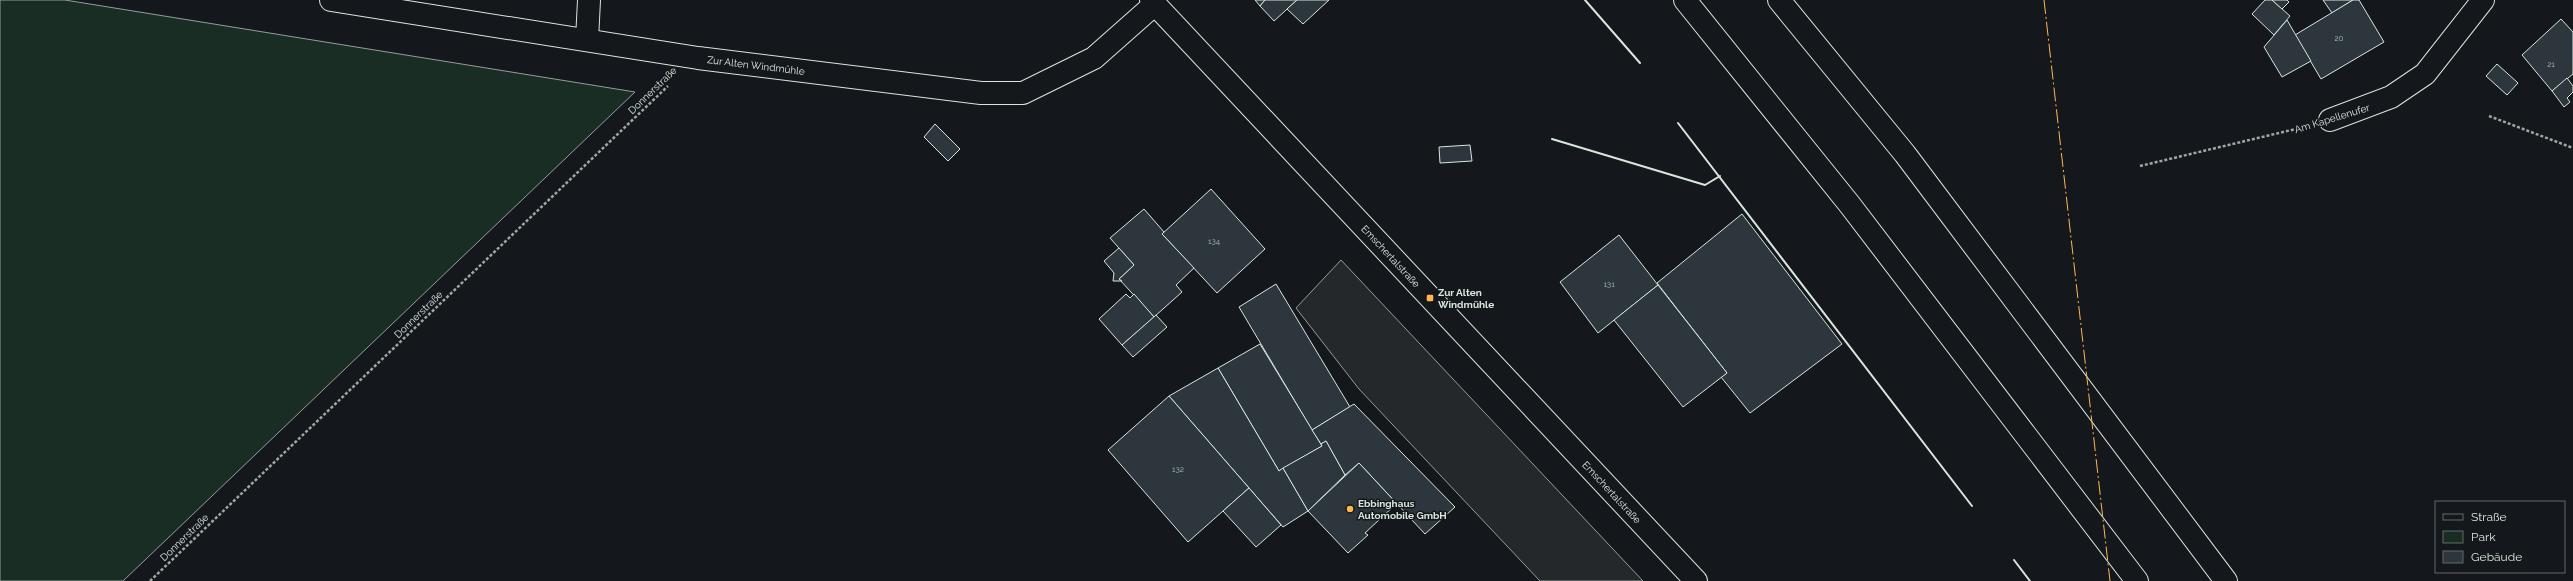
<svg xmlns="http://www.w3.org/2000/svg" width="2573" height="581" font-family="Raleway,sans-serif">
  <rect width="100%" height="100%" fill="#14181c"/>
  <!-- green -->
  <path fill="#1a2d24" stroke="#939e99" d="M0,0H65L635,92L123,581H0Z"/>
  <!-- parking -->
  <path fill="#24282b" stroke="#939e99" d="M1341,260L1643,581H1540L1359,389L1296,308Z"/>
  <!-- building -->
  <g fill="#2c363c" stroke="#d8e6dc">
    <path d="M1255,0H1265L1260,6Z"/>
    <path d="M1265,0H1297L1274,21L1260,6Z"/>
    <path d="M1297,0H1329L1303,24L1287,9Z"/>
    <path d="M2265,0H2272L2290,16L2274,35L2252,14Z"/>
    <path d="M2272,0H2287L2289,2L2282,9Z"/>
    <path d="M2323,0H2353L2332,13Z"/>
    <path d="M2353,0H2359L2384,42L2321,79L2295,35Z"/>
    <path d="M2561,19L2573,32V74L2552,91L2522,55Z"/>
    <path d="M2287,20L2311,61L2282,77L2264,47Z"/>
    <path d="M2497,64L2518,83L2507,95L2486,76Z"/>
    <path d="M2567,78L2573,86V92L2567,98L2570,102L2564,107L2552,91Z"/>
    <path d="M935,124L960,149L948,161L924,137Z"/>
    <path d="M1470,145L1472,161L1440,163L1439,147Z"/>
    <path d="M1211,189L1265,249L1217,293L1162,234Z"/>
    <path d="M1144,209L1164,232L1162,234L1194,268L1176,285L1182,292L1154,317L1119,279L1134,265L1110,238Z"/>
    <path d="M1742,214L1842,344L1750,413L1721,377L1727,373L1657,283Z"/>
    <path d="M1619,235L1658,285L1598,333L1560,282Z"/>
    <path d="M1119,248L1134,265L1119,279L1122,281H1113L1114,273L1104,261Z"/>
    <path d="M1276,284L1350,407L1312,430L1239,307Z"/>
    <path d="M1658,285L1727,373L1683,407L1614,320Z"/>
    <path d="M1126,294L1130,298L1134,294L1154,317L1122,345L1099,319Z"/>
    <path d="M1156,315L1167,327L1133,357L1122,345Z"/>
    <path d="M1260,344L1322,446L1279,471L1218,368Z"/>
    <path d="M1218,368L1279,471L1283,468L1308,511L1283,527L1169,396Z"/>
    <path d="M1169,396L1249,488L1188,542L1108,450Z"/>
    <path d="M1354,404L1455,507L1425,534L1359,463L1345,475L1326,441L1321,444L1312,430Z"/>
    <path d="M1326,441L1345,475L1308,511L1283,468L1322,446L1321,444Z"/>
    <path d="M1359,463L1399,506L1395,505L1365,533L1368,535L1348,553L1308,511Z"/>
    <path d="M1249,488L1281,525L1256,547L1223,511Z"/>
  </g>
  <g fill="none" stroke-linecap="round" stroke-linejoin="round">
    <defs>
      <g id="minor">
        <path d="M331,0L698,58L981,93H1023L1094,58L1155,4"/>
        <path d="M587,40L589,0"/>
        <path d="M2330,120L2391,97L2425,74L2483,0"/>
      </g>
      <path id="major" d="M1151,0L1696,581"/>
      <g id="highway">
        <path d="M1685,0L1850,205L2137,581"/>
        <path d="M1779,0L1905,154L2226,581"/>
      </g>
    </defs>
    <!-- minor casing -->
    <use href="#minor" stroke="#d8e6dc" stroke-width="24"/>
    <!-- major casing -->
    <use href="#major" stroke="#d8e6dc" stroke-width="24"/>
    <!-- highway casing -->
    <use href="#highway" stroke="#d8e6dc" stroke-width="24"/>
    <!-- path -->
    <g stroke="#9da8a2" stroke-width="2.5" stroke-dasharray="3 2" stroke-linecap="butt">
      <path d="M2489,116L2573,148"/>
      <path d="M2140,166L2300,128"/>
      <path d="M150,581L668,86"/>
    </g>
    <!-- minor -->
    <use href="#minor" stroke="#14181c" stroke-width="22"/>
    <!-- major -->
    <use href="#major" stroke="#14181c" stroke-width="22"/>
    <!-- highway -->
    <use href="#highway" stroke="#14181c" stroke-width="22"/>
    <!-- wall -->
    <g stroke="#d8e6dc" stroke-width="2">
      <path d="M1585,0L1640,63"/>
      <path d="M1678,123L1972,506"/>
      <path d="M1552,139L1705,185L1720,176"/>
      <path d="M2014,560L2030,581"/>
    </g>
    <!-- power -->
    <path stroke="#ffb74d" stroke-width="1" stroke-dasharray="14 3 2 3" stroke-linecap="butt" d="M2044,0L2110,581"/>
  </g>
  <!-- markers -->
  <g fill="#ffb74d" stroke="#14181c" stroke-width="1.5">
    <rect x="1426" y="294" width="8" height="8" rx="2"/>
    <circle cx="1350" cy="509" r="4"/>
  </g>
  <g text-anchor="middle" stroke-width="3" stroke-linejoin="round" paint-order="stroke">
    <!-- number labels -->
    <g font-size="8" fill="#adbab4">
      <text x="2339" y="41">20</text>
      <text x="2551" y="67">21</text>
      <text x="1214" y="244">134</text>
      <text x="1609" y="287">131</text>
      <text x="1178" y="472">132</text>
    </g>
    <!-- street labels -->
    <g font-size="10" fill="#d8e6dc" stroke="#14181c">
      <text transform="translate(756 65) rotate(7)" y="4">Zur Alten Windmühle</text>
      <text transform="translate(652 90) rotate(-44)" y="4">Donnerstraße</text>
      <text transform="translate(2332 118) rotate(-17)" y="4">Am Kapellenufer</text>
      <text transform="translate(1391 256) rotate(47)" y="4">Emschertalstraße</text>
      <text transform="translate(418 314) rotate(-44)" y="4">Donnerstraße</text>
      <text transform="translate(1612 492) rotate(47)" y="4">Emschertalstraße</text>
      <text transform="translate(184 537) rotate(-44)" y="4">Donnerstraße</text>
    </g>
    <!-- poi labels -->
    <g font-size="10" font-weight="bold" fill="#d8e6dc" stroke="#14181c" text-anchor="start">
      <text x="1438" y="296">Zur Alten<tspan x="1438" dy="12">Windmühle</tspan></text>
      <text x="1358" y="507">Ebbinghaus<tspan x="1358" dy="12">Automobile GmbH</tspan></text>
    </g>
  </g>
  <!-- legend -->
  <rect x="2435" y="501" width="130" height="72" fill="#14181c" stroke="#626a69"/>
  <rect x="2443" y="514" width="20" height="6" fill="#14181c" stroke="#626a69"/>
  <text x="2471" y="521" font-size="12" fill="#d8e6dc">Straße</text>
  <rect x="2443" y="531" width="20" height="12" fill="#1a2d24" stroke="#626a69"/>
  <text x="2471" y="541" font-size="12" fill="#d8e6dc">Park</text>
  <rect x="2443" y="551" width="20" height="12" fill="#2c363c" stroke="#626a69"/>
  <text x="2471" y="561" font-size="12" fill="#d8e6dc">Gebäude</text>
</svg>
